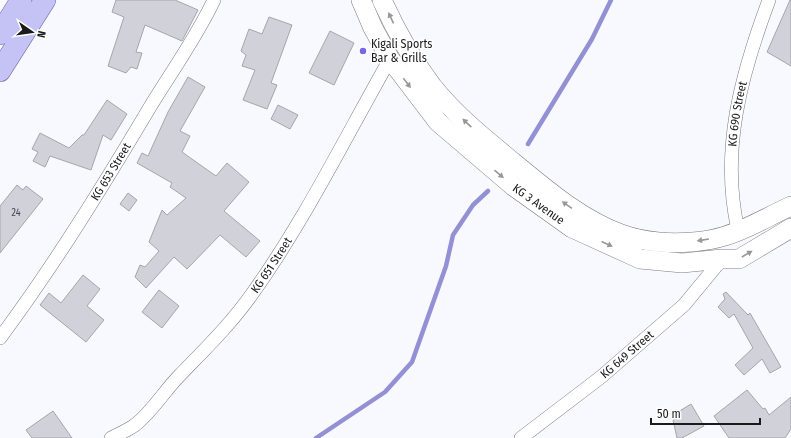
<svg xmlns="http://www.w3.org/2000/svg" width="791" height="438" font-family="'Fira Sans Condensed',sans-serif">
  <rect width="100%" height="100%" fill="#f8f8ff"/>
  <g fill="none" stroke-linecap="round" stroke-linejoin="round">
    <!-- stream -->
    <g stroke="#9390d4" stroke-width="4.5">
      <path d="M528,144L592,39L611,0"/>
      <path d="M316,438L385,392L412,362L446,266L453,235L473,205L488,191"/>
    </g>
  </g>
  <!-- building -->
  <g fill="#d1d1d9" stroke="#a5a5ad">
    <path d="M116,0H175L198,10L182,41L145,25L136,52L142,53L137,69L131,67L126,73L108,66L124,17L112,12Z"/>
    <path d="M790,0H791V66L767,52Z"/>
    <path d="M269,17L292,25L271,83L277,85L267,109L243,100L255,70L242,66L246,55L241,51L249,29L262,34Z"/>
    <path d="M330,31L354,43L334,85L309,73Z"/>
    <path d="M188,77L205,87L180,131L190,136L182,152L216,176L227,163L249,182L224,211L260,241L246,257L220,235L187,269L174,257L146,288L135,277L140,265L145,267L159,251L149,242L162,210L167,215L186,198L170,187L172,183L137,163L142,153L148,156L168,112Z"/>
    <path d="M107,100L127,114L111,140L103,135L91,170L50,156L45,167L33,161L38,152L32,149L40,133L69,148L82,135H84Z"/>
    <path d="M278,105L298,115L290,129L271,119Z"/>
    <path d="M17,185L23,190L26,186L43,199L0,253V206Z"/>
    <path d="M128,193L137,200L129,211L120,204Z"/>
    <path d="M83,275L100,289L87,306L104,320L86,342L40,305L49,293L61,303Z"/>
    <path d="M159,290L179,306L162,328L142,312Z"/>
    <path d="M726,292L748,315L750,313L781,367L770,373L762,359L744,375L735,365L753,348L734,314L729,318L718,307L725,299L723,294Z"/>
    <path d="M747,390L763,409L765,408L769,415L791,397V429L785,438H729L714,416Z"/>
    <path d="M691,404L704,426L682,438H677L673,420L680,417L678,412Z"/>
    <path d="M53,411L72,438H32L26,430Z"/>
  </g>
  <g fill="none" stroke-linecap="round" stroke-linejoin="round">
    <defs>
      <g id="minor">
        <path id="s1" d="M738,230C720,151 741,75 769,0"/>
        <path id="s2" d="M0,338C55,264 103,186 150,107C172,71 196,38 214,0"/>
        <path id="s3" d="M111,438C119,434 128,430 135,425C153,411 164,391 180,375C205,349 231,324 252,294C305,220 345,138 390,59"/>
        <path id="s4" d="M521,438L601,377L684,305L722,259"/>
      </g>
      <g id="secondary">
        <path id="s5" d="M361,0L373,28L390,59L438,122L513,186L572,228L640,259L682,263L722,259H739L791,228"/>
        <path d="M382,0C396,31 412,59 432,86C455,115 485,139 513,162C546,189 580,219 621,234C632,238 647,241 659,242C679,244 706,242 725,236C748,229 769,216 791,206"/>
      </g>
      <g id="primary">
        <path d="M0,34L21,0"/>
        <path d="M0,71L45,0"/>
      </g>
    </defs>
    <!-- minor casing -->
    <use href="#minor" stroke="#7a7a82" stroke-width="14"/>
    <!-- secondary casing -->
    <use href="#secondary" stroke="#7a7a82" stroke-width="20"/>
    <!-- primary casing -->
    <use href="#primary" stroke="#706da6" stroke-width="22"/>
    <!-- minor -->
    <use href="#minor" stroke="#fff" stroke-width="13"/>
    <!-- secondary -->
    <use href="#secondary" stroke="#fff" stroke-width="19"/>
    <!-- primary -->
    <use href="#primary" stroke="#c5c2f5" stroke-width="21"/>
  </g>
  <!-- one-way arrows -->
  <defs><path id="oneway-solid" d="M-6-.8H1V-3.2L6.5 0L1 3.2V.8H-6Z"/></defs>
  <g fill="#989899">
    <use href="#oneway-solid" transform="translate(391 18) rotate(-115)"/>
    <use href="#oneway-solid" transform="translate(407 83) rotate(53)"/>
    <use href="#oneway-solid" transform="translate(467 123) rotate(-137)"/>
    <use href="#oneway-solid" transform="translate(499 174) rotate(40)"/>
    <use href="#oneway-solid" transform="translate(567 205) rotate(-145)"/>
    <use href="#oneway-solid" transform="translate(703 240) rotate(171)"/>
    <use href="#oneway-solid" transform="translate(607 244) rotate(25)"/>
    <use href="#oneway-solid" transform="translate(747 254) rotate(-30)"/>
  </g>
  <!-- markers -->
  <circle fill="#7867e2" stroke="#fff" stroke-width="1.5" cx="363" cy="51" r="4"/>
  <g text-anchor="middle" stroke-width="3" stroke-linejoin="round" paint-order="stroke">
    <!-- number labels -->
    <g font-size="10" fill="#48484c">
      <text x="16" y="216">24</text>
    </g>
    <!-- poi labels -->
    <g font-size="12" fill="#1a1a1d" stroke="#fff" text-anchor="start">
      <text x="371" y="48">Kigali Sports<tspan x="371" dy="14">Bar &amp; Grills</tspan></text>
    </g>
    <!-- street labels -->
    <g font-size="12" fill="#1a1a1d" stroke="#fff">
      <text dy="4" stroke="none"><textPath href="#s1" startOffset="117">KG 690 Street</textPath></text>
      <text dy="4" stroke="none"><textPath href="#s2" startOffset="200">KG 653 Street</textPath></text>
      <text dy="4" stroke="none"><textPath href="#s5" startOffset="275">KG 3 Avenue</textPath></text>
      <text dy="4" stroke="none"><textPath href="#s3" startOffset="238">KG 651 Street</textPath></text>
      <text dy="4" stroke="none"><textPath href="#s4" startOffset="135">KG 649 Street</textPath></text>
    </g>
  </g>
  <!-- north arrow -->
  <g transform="translate(32 32) rotate(103)" stroke="#ffffff" stroke-width="3" paint-order="stroke">
  <path d="M0-3L7 15L0 10L-7 15Z" fill="#1a1a1d"/>
  <text y="-6" font-size="11" font-weight="bold" text-anchor="middle" fill="#1a1a1d">N</text>
  </g>
  <!-- scale -->
  <path d="M651 418v6h109v-6" fill="none" stroke="#1a1a1d" stroke-width="2"/>
  <text x="657" y="418" font-size="12" fill="#1a1a1d" stroke="#ffffff" stroke-width="3" paint-order="stroke">50 m</text>
</svg>
